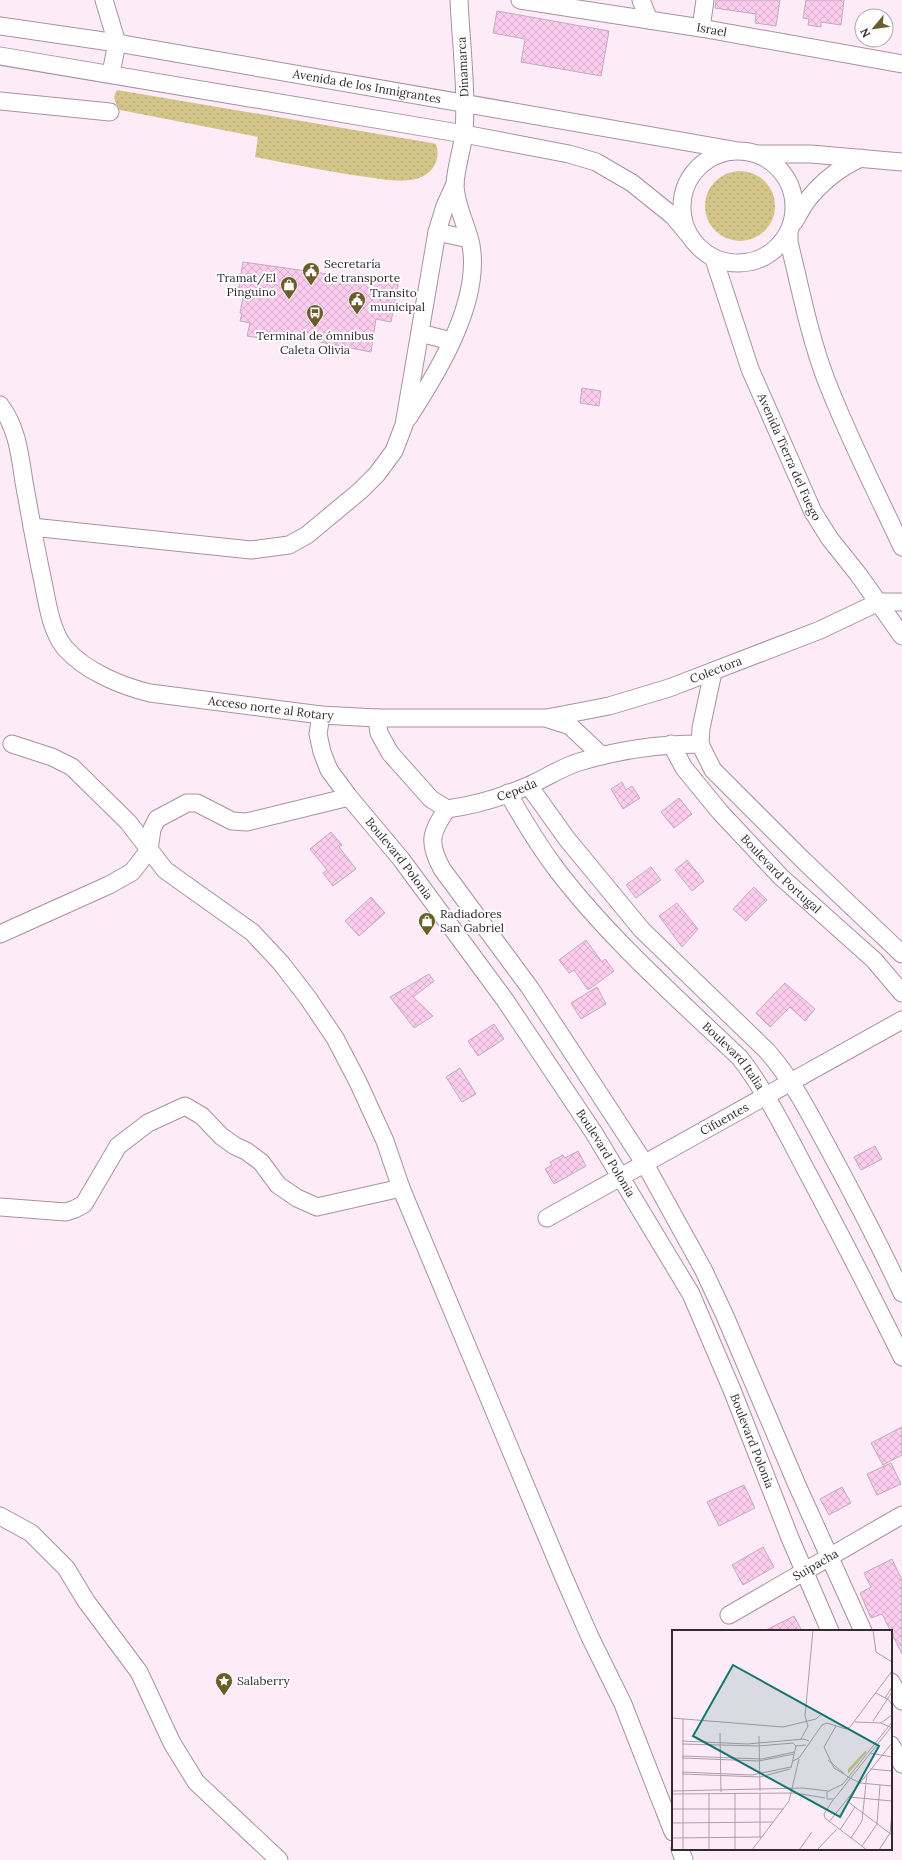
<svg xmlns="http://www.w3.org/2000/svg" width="902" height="1860" font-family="Lora,serif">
  <defs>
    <pattern id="grass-dots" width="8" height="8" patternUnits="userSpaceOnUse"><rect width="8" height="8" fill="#d3c588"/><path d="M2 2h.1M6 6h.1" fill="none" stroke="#b6a976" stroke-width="1.8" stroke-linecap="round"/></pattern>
    <pattern id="building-cross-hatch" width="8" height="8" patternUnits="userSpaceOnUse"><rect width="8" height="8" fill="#fbccee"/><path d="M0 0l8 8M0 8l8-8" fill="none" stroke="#d8afcd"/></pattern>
  </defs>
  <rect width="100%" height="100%" fill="#feebf8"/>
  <!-- grass -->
  <g fill="url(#grass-dots)">
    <path d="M117,90L432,143L436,144C442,163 429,178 410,180C396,182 381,179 367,177C329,172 292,164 255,157L258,137L120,110C115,103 112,98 117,90Z"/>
    <circle cx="740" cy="206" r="35"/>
  </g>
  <!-- building -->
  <g fill="url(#building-cross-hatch)" stroke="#c2acbc">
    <path d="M716,0H780L776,26L755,23L756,14L715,8Z"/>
    <path d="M806,0H844L841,25L821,22V27L808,25L809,19L803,18Z"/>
    <path d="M497,11L609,31L601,76L521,62L525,39L493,33Z"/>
    <path d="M243,262L398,284L391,322L376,319L371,352L269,332L267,339L247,336L250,323L240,321L242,314L240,313L244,292L238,291Z"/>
    <path d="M582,388L601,391L599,406L580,403Z"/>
    <path d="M622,782L626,790L632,786L640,798L623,809L611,789Z"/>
    <path d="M679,798L692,814L674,828L661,812Z"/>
    <path d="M331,832L342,845L339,847L356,869L333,886L323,873L327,870L310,849Z"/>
    <path d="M687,860L704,881L692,891L675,870Z"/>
    <path d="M651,867L661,880L636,898L626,885Z"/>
    <path d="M754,887L767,900L746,921L733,909Z"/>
    <path d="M371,897L385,913L359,936L345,921Z"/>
    <path d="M677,903L698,929L682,947L659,916Z"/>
    <path d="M586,940L602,962L605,959L614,971L588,990L574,970L569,973L559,960Z"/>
    <path d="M429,974L434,981L413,997L433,1016L414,1028L390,997Z"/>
    <path d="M785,983L815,1009L805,1021L790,1007L770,1027L756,1013Z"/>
    <path d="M597,987L606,1004L581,1019L571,1003Z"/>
    <path d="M494,1024L504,1039L478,1056L468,1041Z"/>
    <path d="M460,1068L476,1094L462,1102L446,1077Z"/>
    <path d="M875,1146L882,1159L861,1170L854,1157Z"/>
    <path d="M578,1151L586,1166L554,1184L545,1169L552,1165L550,1162L563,1155L565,1158Z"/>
    <path d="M902,1427V1455L883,1465L871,1443Z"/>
    <path d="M891,1463L901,1484L877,1495L867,1474Z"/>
    <path d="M744,1485L755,1508L719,1526L707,1502Z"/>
    <path d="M842,1487L851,1503L829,1515L820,1499Z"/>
    <path d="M763,1547L774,1567L743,1585L732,1565Z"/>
    <path d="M892,1559L902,1580V1654L882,1614L871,1618L860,1593L871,1587L864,1573Z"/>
    <path d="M794,1616L802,1631H764Z"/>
  </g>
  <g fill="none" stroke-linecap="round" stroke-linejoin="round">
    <defs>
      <g id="minor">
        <path d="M104,0L117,43L111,73"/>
        <path id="s1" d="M520,0L701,28L902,64"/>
        <path d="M641,0L649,20"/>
        <path id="s2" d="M0,26L117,43L733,150"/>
        <path d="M701,28L705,0"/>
        <path d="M0,56L464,134L569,154L596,162L632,183L673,216L689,235"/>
        <path d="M0,101L110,112"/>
        <circle cx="738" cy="207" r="56"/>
        <path d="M759,154H811L902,162"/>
        <path d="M794,222C799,214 803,205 809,198C823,181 841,167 861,158"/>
        <path d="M437,232L469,239"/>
        <path d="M789,232V242C800,287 809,334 825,377C847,435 876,491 902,547"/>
        <path id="s3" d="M714,259L750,369L813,512L830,539L858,574L902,636"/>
        <path d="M420,333L451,341"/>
        <path id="s4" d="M0,405C17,427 20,455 24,482C30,514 35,545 42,577C47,600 50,630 65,648C85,671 121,686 150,693L321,715L377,718H545L570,726L602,756"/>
        <path d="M408,418C438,372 481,302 471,245C467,225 455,205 455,184C456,167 462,150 464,133C467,89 461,44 459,0"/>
        <path d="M32,527L251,550L289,545L307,535L360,491L377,474L394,451L404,425L437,232L445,206L455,184"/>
        <path d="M713,672L701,728L700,744L713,770L805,862L902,954"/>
        <path id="s5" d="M321,715L318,734L322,752L329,770L349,797L401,859L505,1000L594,1133L691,1294L732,1390L790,1538L830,1631"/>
        <path id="s6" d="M377,718L379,733L390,753L431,799L447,809C476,805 503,797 530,785C546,778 562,767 579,762C618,750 660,744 700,744"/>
        <path id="s7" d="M547,718L609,706L669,688L820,630L879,602H902"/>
        <path d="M12,744L52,757L72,767L128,822L165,870L252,932L281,963L308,998L335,1038L358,1082L385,1141L401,1188L562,1573L590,1637L623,1704L673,1832"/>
        <path id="s8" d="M671,744L684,768L720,812L781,877L874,960L902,993"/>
        <path d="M529,786L567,839L642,930L767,1051C792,1079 809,1113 827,1146C853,1194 879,1243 902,1293"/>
        <path id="s9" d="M508,793C523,820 539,846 557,870C609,938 678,999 740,1058C765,1090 787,1134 806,1170C839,1232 871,1294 902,1357"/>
        <path d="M447,809C430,833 428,843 442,869L530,988L619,1124L645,1164L703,1269L725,1316L797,1485L863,1631"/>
        <path d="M0,934L109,885L132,872L149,850L152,829L157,819L187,803H197L232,821L247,822L349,797"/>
        <path d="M0,1207L66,1212L75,1209L84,1204L118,1146L148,1123L185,1106L202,1116L221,1136L235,1146L246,1151L261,1162L278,1185L297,1198L317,1207L401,1188"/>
        <path id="s10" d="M547,1218L902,1020"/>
        <path d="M0,1516L31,1533L66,1568L86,1601L139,1672L172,1743L196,1782L279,1860"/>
        <path id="s11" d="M729,1615L902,1515"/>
        <path d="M891,1682L902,1701"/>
        <path d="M891,1745L902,1764"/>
        <path d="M680,1849L684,1860"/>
      </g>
    </defs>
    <!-- minor casing -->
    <use href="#minor" stroke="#a791a1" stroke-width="19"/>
    <!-- minor -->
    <use href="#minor" stroke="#fff" stroke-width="17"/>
  </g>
  <!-- icons -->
  <defs>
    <symbol id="civic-pin" viewBox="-11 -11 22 30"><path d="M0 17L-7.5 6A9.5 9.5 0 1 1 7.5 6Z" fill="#695e2a" stroke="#fff"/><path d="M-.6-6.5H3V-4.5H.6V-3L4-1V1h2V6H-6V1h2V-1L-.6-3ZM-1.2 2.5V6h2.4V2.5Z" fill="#fff"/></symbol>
    <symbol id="shop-pin" viewBox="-11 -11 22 30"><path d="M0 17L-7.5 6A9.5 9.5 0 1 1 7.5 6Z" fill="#695e2a" stroke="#fff"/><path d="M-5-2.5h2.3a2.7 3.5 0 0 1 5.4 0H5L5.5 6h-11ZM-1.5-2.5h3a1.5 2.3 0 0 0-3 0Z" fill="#fff"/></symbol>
    <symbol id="bus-pin" viewBox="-11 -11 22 30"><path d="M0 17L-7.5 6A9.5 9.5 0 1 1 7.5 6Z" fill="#695e2a" stroke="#fff"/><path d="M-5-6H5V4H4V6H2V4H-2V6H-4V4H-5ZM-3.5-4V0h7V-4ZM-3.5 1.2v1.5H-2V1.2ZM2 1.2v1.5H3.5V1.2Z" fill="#fff"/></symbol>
    <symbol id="sight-pin" viewBox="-11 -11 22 30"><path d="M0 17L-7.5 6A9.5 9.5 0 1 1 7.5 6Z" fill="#695e2a" stroke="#fff"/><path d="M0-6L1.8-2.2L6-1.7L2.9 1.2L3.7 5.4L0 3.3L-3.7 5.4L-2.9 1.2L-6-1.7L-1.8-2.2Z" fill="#fff"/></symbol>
  </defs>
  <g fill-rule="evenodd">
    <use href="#civic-pin" x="301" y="261" width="20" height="27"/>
    <use href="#shop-pin" x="279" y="275" width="20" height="27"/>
    <use href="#civic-pin" x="347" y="290" width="20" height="27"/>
    <use href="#bus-pin" x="305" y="303" width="20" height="27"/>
    <use href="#shop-pin" x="417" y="911" width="20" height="27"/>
    <use href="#sight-pin" x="214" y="1671" width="20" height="27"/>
  </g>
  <g text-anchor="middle" stroke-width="4" stroke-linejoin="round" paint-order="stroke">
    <!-- street labels -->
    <g font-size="12" fill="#332a31" stroke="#fff">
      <text dy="4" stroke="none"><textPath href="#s1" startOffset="194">Israel</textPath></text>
      <text transform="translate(463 67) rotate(-93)" y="4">Dinamarca</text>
      <text dy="4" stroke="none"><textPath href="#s2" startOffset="372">Avenida de los Inmigrantes</textPath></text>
      <text dy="4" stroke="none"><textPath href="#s3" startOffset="212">Avenida Tierra del Fuego</textPath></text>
      <text dy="4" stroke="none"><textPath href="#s7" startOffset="176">Colectora</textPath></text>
      <text dy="4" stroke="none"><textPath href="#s4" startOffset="473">Acceso norte al Rotary</textPath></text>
      <text dy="4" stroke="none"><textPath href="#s6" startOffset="191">Cepeda</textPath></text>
      <text dy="4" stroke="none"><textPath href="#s5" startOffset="170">Boulevard Polonia</textPath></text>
      <text dy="4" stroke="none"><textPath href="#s8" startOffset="171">Boulevard Portugal</textPath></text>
      <text dy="4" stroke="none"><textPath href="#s9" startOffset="348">Boulevard Italia</textPath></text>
      <text dy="4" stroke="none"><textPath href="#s10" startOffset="203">Cifuentes</textPath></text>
      <text dy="4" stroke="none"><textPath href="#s5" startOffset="530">Boulevard Polonia</textPath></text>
      <text dy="4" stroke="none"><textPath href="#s5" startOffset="854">Boulevard Polonia</textPath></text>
      <text dy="4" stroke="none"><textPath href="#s11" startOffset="100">Suipacha</textPath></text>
    </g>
    <!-- poi labels -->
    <g font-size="12" fill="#332a31" stroke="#fff" text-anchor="start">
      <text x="324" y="268">Secretaría<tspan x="324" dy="14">de transporte</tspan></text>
      <text x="276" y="282" text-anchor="end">Tramat/El<tspan x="276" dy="14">Pinguino</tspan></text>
      <text x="370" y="297">Transito<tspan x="370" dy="14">municipal</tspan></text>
      <text x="315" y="340" text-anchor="middle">Terminal de ómnibus<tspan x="315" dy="14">Caleta Olivia</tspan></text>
      <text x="440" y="918">Radiadores<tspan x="440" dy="14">San Gabriel</tspan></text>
      <text x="237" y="1685">Salaberry</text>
    </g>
  </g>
  <!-- overview -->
  <g transform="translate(672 1630)">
    <rect width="220" height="220" fill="#feebf8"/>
    <path d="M193,121L195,122L176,144V139Z" fill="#d3c588"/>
    <path fill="none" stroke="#ad9ea8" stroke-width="1" d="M201,0L204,22L220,32M204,63L217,70L220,75M213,68L220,57M0,88L111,97L144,89L148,85M201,91L220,62M183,92L209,93L220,85M220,92L171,154L155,162V169H162L220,96M209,93L220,98M164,96L152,117L162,138L172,144M48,103L49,162M87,106L88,161M129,109L136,96L133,86L141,0M10,111L75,114L132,109L137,111M10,114L87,116L121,113L124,116M198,123L220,127M10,126L90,129L122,122M10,128L87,131L122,124M156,130L176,147L188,153L220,156M121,131L127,128L150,95L155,93L174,99L178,97L220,41M119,138L124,116L134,115M198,139L220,141M10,142L80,145L119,137M10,144L88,147L118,139M0,161L131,158L156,161M0,164L123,163L153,168M37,164V220M63,164V220M88,164V207M177,167L220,171M161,170L152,184L153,188L195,220M175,171L220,205M0,179H112M157,192L220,113M0,193L101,192M168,200L183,177M0,208L90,207M179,208L190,191L195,144M190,216L205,194L208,155M11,220V89M80,220L117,171L127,129M127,220L140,202M145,220L165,199M207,220L218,203L220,184"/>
    <path fill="#0f766e" fill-opacity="0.15" stroke="#0f766e" stroke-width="2" d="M61,35L207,116L168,187L21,106Z"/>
    <rect width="220" height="220" fill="none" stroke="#332a31" stroke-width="2"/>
  </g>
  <!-- north arrow -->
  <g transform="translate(874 28) rotate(241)"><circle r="19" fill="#ffffff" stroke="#adaaad"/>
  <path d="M0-3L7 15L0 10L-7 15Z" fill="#695e2a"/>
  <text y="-6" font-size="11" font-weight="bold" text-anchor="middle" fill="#332a31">N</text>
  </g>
</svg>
